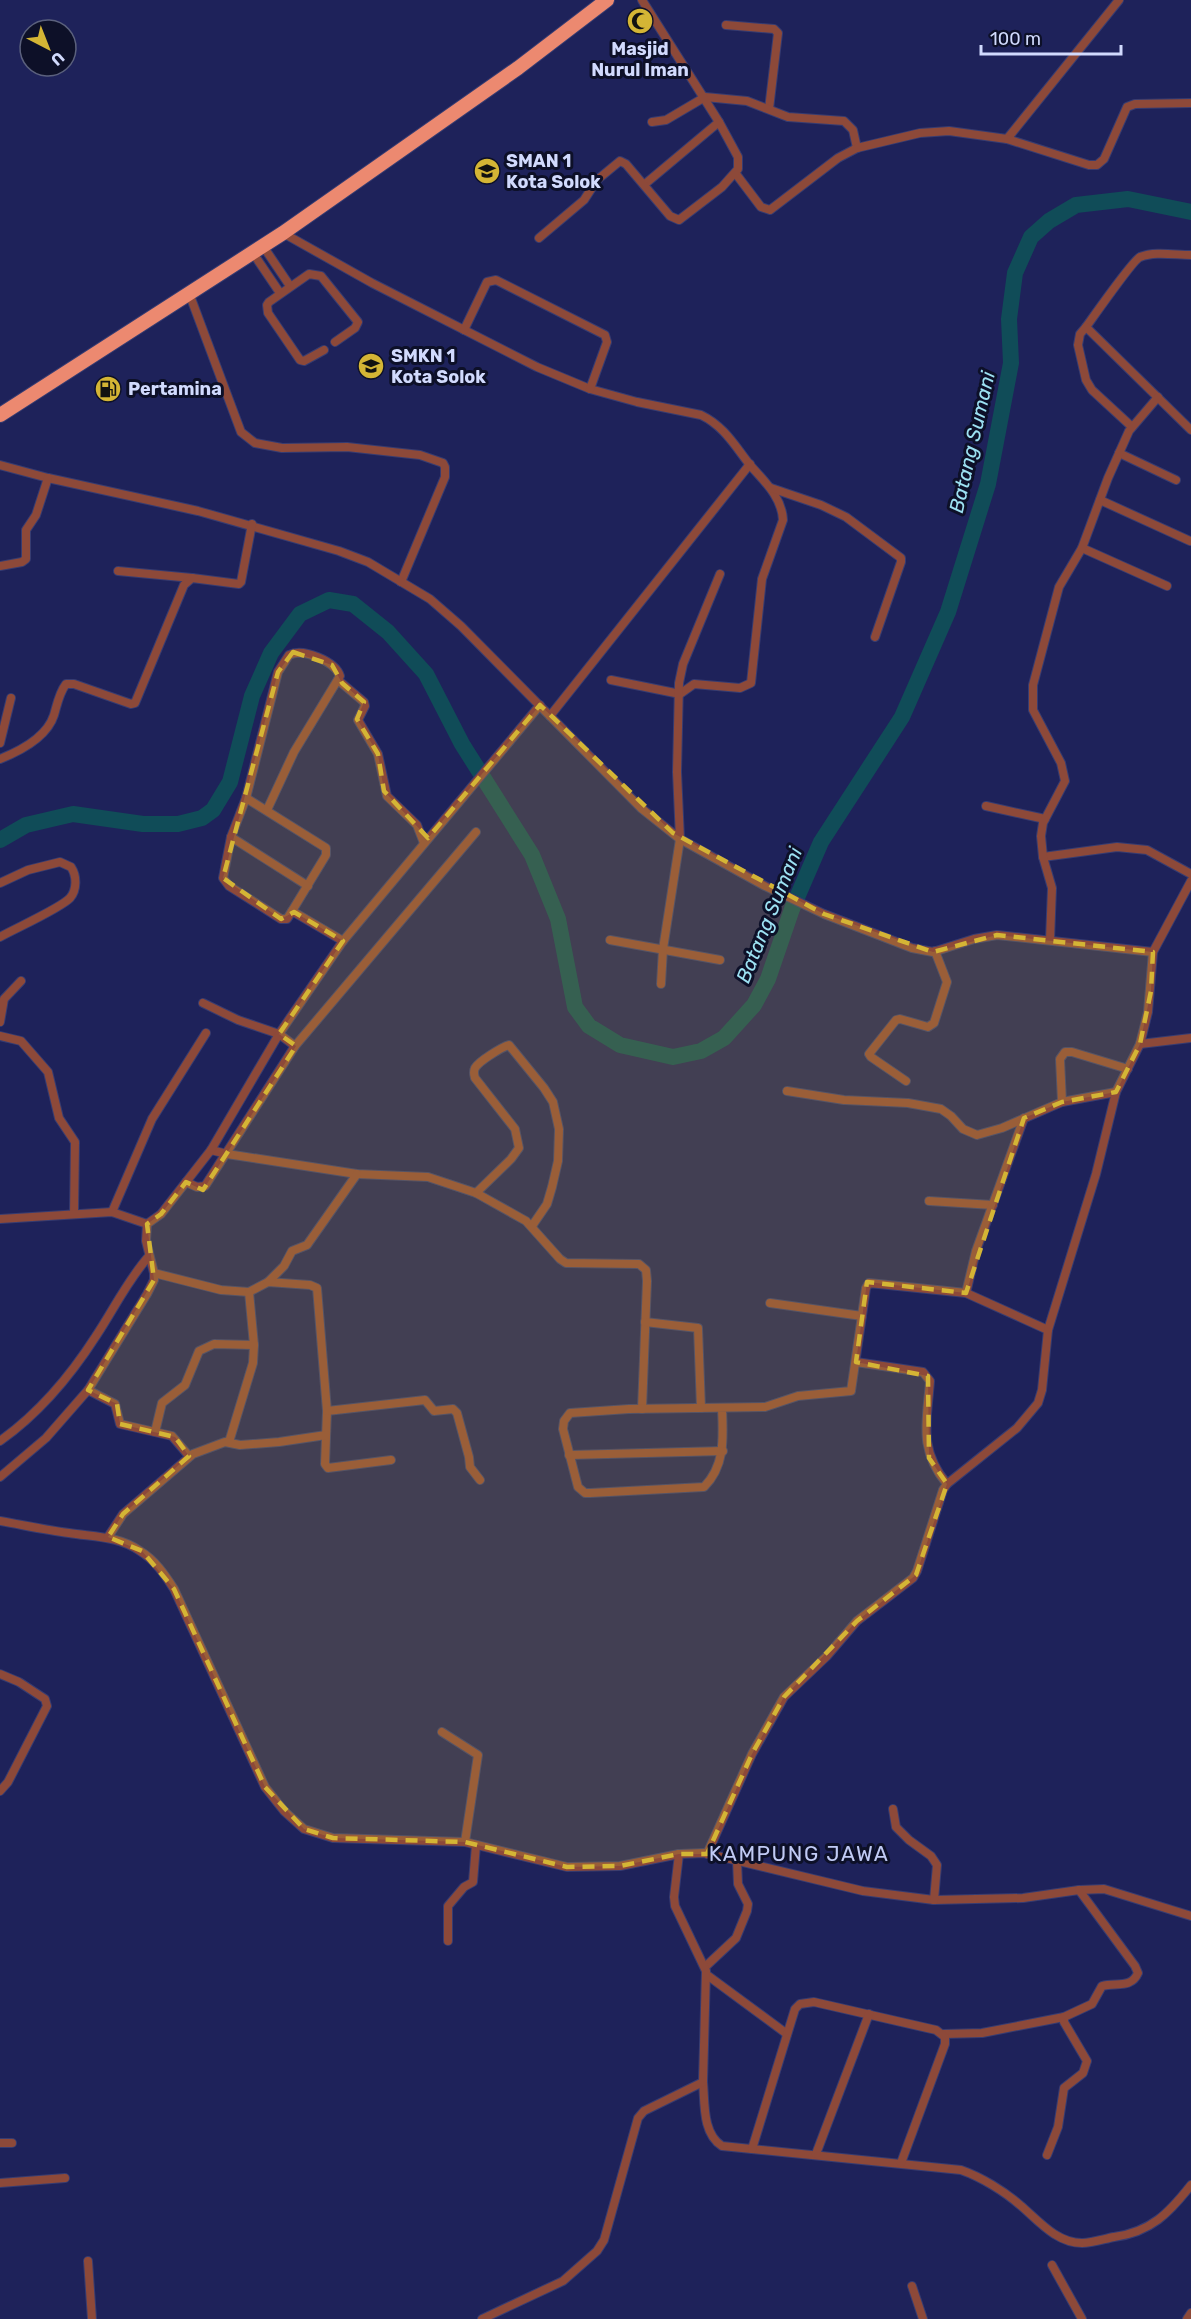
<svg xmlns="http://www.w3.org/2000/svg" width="1191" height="2319" font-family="Rubik,sans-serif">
  <rect width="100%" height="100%" fill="#1e225a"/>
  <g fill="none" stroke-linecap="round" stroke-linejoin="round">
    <!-- river -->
    <path stroke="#104c58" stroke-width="16" d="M0,840L26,825L73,814L143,824H178L202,818L213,810L230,782L252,696L271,653L300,614L329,600L353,604L388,632L426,674L462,744L532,855L558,919L575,1007L589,1026L620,1045L673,1057L701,1051L724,1038L754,1005L768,979L792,909L821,842L902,717L948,612L988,484L1011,363L1009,319L1015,273L1031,237L1049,221L1076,205L1128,199L1191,212"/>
    <defs>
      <g id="street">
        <path d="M726,25L774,29L778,33L769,109"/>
        <path d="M652,122L666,120L705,97L747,101L788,117L844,121L853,130L857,148"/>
        <path d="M1007,139L1119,0"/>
        <path d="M736,174L761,207L770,210L838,158L857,148L920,133L949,131L1007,139L1089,165H1097L1104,159L1127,107L1135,104L1191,103"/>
        <path d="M645,184L719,122"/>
        <path d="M283,233L372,283L537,367L590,389L637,402L701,415C724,426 735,446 750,465C764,481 782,497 783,520L762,579L751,683L740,688L694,684L680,694L611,680"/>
        <path d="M539,238L584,200L597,180L620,161L626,164L670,216L679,220L722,187L738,169V157L719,122L642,0"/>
        <path d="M263,246L290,286"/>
        <path d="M253,253L280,293"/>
        <path d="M189,293L241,432L255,443L282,448L347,447L420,455L443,463L445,467V477L401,582"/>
        <path d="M1086,327C1094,316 1133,260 1140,257C1155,251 1175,255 1191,255"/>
        <path d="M464,330L487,282L496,280L605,335L607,342L590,389"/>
        <path d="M324,350L304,361L300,360L268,313L267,305L269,302L309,274L321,276L358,322L355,328L335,342"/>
        <path d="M1131,426L1092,390L1086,380L1078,345L1080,334L1086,327L1191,430"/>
        <path d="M1119,453L1176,480"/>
        <path d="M0,465L48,478L198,511L339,551L368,562L430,599L461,626L641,808L680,839L765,886L824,914L912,948L933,952L974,939L997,935L1153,952"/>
        <path d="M771,488L821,505L846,517L901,558V562L875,637"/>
        <path d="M1100,500L1190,541"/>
        <path d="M1082,548L1167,586"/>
        <path d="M0,566L22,562L26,559V530L36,515L48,478"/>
        <path d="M118,571L192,578"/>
        <path d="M338,680L364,702L365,706L358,720L378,754L387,796L417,825L424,843"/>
        <path d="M550,716L750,464"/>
        <path d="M0,743L11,698"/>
        <path d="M0,759C20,751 47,737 54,715C57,705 59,693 66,684H74L131,704L135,703L184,585L192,578L239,584L241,582L252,524"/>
        <path d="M246,798L326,848V855L292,911"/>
        <path d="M986,806L1045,819"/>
        <path d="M267,810L294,752L340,676C335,661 303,648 289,655L278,672L246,798L231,837L223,878L229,886L281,919H287L292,911L343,941"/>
        <path d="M231,837L308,886"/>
        <path d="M1043,857L1117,847L1147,850L1191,874"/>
        <path d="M0,883L28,870L60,862L71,867C77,876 77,890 70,898C61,908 14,929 0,937"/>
        <path d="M610,940L720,960"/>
        <path d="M1050,940L1052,888L1043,857L1041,836L1043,823L1065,781L1061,763L1033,710V685L1059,587L1082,548L1108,478L1129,431L1158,397"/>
        <path d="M661,984L663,949L680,839L677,772L679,683L683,664L720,574"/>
        <path d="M203,1003L238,1020L279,1034L295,1046"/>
        <path d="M0,1022L4,999L21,981"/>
        <path d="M0,1036L21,1041L48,1072L59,1118L75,1142L74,1214"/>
        <path d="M1140,1044L1191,1038"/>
        <path d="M906,1081L871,1057L869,1054L896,1020L900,1019L928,1027L934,1023L947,982L935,951"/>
        <path d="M787,1091L844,1100L908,1103L941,1109L951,1116L963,1129L977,1135L1002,1128L1062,1102L1116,1092"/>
        <path d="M1062,1102L1060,1059L1065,1052H1072L1128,1069"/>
        <path d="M211,1150L227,1154L357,1174L428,1177L476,1193L526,1221L560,1259L566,1263L639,1264L646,1270L647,1281L642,1409"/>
        <path d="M186,1182L197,1187L205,1186L295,1046L476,832"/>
        <path d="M476,1193L511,1159L519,1148L515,1129L475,1078C474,1074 473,1072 475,1068C479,1061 502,1047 509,1045L544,1088L553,1102L559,1129L558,1161L552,1187L547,1204L532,1226"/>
        <path d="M929,1201L993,1205"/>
        <path d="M112,1212L152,1119L206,1033"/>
        <path d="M0,1219L112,1212L147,1224"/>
        <path d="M147,1224L161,1214L211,1150L279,1034L343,941L540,705"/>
        <path d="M154,1273L221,1290L249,1292L268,1282L310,1285L317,1288L327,1411L325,1464L328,1468L391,1460"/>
        <path d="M268,1282L284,1266L292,1251L307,1245L357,1174"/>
        <path d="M966,1293L976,1251L1024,1118"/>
        <path d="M770,1303L862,1316"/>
        <path d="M645,1322L698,1328L701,1408"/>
        <path d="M856,1362L923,1372L930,1381C927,1422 918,1449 947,1484"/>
        <path d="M88,1390L115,1404L120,1424L172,1436L189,1456"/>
        <path d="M722,1408C723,1436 726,1465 704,1487L590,1493H585L578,1487L563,1429L564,1421L570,1413L629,1409L765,1407L798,1396L851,1391L866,1288L869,1283L966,1293L1048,1330"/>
        <path d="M327,1411L425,1400L434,1411L453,1409L457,1413L469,1457L470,1467L480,1480"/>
        <path d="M155,1432L162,1403L185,1385L199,1351L214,1344L254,1345"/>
        <path d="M0,1441C38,1414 71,1375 96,1336C114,1309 127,1281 149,1256"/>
        <path d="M229,1442L253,1363L254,1345L249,1292"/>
        <path d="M569,1455L723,1451"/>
        <path d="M0,1477L46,1438L88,1390L147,1294L154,1280V1273L146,1241L147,1224"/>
        <path d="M0,1521C23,1525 46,1530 69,1533C94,1537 119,1536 140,1551C155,1560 165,1575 174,1589L265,1787L284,1811L304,1829L333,1838L465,1842L567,1867L620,1866L679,1854L705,1853L863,1891L934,1900L1023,1898L1079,1890L1104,1889L1191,1916"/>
        <path d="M108,1537L123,1514L193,1454L225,1442L240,1445L279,1442L326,1435"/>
        <path d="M0,1674L19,1682L45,1699L47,1706L8,1782L0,1791"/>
        <path d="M442,1732L478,1755L465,1842"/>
        <path d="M893,1809L896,1827L909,1840L931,1856L937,1865L934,1900"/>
        <path d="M707,1854L752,1754L784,1697L827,1656L857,1621L913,1578L917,1571L943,1490L947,1484L1017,1428L1038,1403L1042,1390L1048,1330L1096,1174L1116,1092L1140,1044L1148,1012L1153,952L1191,881"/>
        <path d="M448,1941V1906L464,1887L473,1882L476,1845"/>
        <path d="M705,1967L736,1938L747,1911L748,1904L738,1884L737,1861"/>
        <path d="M707,1975L787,2034"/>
        <path d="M943,2034L982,2033L1064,2017"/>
        <path d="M703,2082C705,2103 702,2133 722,2146L961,2170C981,2177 1004,2191 1020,2205C1038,2220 1056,2243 1082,2243C1092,2243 1104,2239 1114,2237C1151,2232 1169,2213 1191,2185"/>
        <path d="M0,2143H12"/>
        <path d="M752,2149L795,2009L800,2004L814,2002L936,2030L945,2037V2044L901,2163"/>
        <path d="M816,2154L869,2014"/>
        <path d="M1047,2155L1058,2127L1064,2088L1083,2073L1087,2061L1064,2022V2017L1092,2004L1102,1986C1116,1982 1131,1989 1138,1973L1135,1966L1079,1890"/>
        <path d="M0,2183L65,2178"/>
        <path d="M88,2261L92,2319"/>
        <path d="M1052,2265L1082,2319"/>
        <path d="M912,2286L923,2319"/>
        <path d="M482,2319L563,2281L597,2251L604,2240L638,2118L644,2111L703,2082L706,1971L675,1906L674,1897L679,1854"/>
        <path d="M1187,2319L1191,2313"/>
      </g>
      <path id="highway" d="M0,415L283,233L518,68L607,0"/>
    </defs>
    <!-- street casing -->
    <use href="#street" stroke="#373c71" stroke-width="10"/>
    <!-- highway casing -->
    <use href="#highway" stroke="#373c71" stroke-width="16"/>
    <!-- street -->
    <use href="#street" stroke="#8d4939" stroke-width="8"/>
    <!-- highway -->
    <use href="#highway" stroke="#ec8970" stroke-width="14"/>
  </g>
  <!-- marked area -->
  <path fill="#d4b535" fill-opacity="0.2" stroke="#d4b535" stroke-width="4.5" stroke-dasharray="12 8" stroke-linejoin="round" d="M293,652L332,665L342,683L364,702L357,719L378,754L384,791L428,838L540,705L673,833L824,914L933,952L997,935L1153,952L1151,991L1140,1044L1116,1092L1062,1102L1024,1118L966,1293L867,1282L856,1362L928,1376L929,1458L947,1484L916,1575L857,1621L784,1697L752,1754L707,1854H679L620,1866L567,1867L465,1842L333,1838L304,1829L265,1787L174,1589L142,1551L108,1537L123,1514L189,1456L175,1437L120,1424L117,1404L88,1390L154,1280L147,1224L161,1214L186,1182L203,1190L296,1046L279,1034L343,941L294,912L281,919L223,878L278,672Z"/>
  <!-- icons -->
  <defs>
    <symbol id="mosque-disc" viewBox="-11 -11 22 22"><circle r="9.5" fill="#d4b535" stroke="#0d1028"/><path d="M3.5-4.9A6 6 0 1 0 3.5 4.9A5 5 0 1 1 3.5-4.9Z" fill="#111"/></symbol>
    <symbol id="school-disc" viewBox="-11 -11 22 22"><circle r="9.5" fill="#d4b535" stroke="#0d1028"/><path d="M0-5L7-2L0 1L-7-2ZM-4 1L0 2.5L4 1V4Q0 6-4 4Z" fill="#111"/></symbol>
    <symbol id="fuel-disc" viewBox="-11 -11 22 22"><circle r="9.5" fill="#d4b535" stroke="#0d1028"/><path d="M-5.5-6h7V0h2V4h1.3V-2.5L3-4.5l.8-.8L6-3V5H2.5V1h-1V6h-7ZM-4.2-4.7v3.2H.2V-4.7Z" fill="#111"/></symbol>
  </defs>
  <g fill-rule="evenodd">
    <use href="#mosque-disc" x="625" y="6" width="30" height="30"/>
    <use href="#school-disc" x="472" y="156" width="30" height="30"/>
    <use href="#school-disc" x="356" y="351" width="30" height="30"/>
    <use href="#fuel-disc" x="93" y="374" width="30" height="30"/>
  </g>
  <g text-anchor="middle" stroke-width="6" stroke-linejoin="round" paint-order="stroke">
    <!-- poi labels -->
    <g font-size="18" font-weight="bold" fill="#d1dafd" stroke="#0d1028" text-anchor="start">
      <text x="640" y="55" text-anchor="middle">Masjid<tspan x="640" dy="21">Nurul Iman</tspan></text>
      <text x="506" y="167">SMAN 1<tspan x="506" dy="21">Kota Solok</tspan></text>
      <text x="391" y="362">SMKN 1<tspan x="391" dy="21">Kota Solok</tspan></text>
      <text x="128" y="395">Pertamina</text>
    </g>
    <!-- water labels -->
    <g font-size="20" font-style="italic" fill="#9de2f3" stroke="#0d1028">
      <text transform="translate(972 442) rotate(-77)" y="7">Batang Sumani</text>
      <text transform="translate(769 915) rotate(-68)" y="7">Batang Sumani</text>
    </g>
    <!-- quarter labels -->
    <g font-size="21" letter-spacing="1.5" fill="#c0caf4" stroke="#0d1028">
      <text x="799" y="1861">KAMPUNG JAWA</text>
    </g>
  </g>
  <!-- north arrow -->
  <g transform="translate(48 48) rotate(138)"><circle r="28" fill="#0d1028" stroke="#5b617d" stroke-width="1.5"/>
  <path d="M0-4.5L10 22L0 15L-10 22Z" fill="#d4b535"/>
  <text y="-9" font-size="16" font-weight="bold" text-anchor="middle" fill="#d1dafd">U</text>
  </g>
  <!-- scale -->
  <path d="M981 45v9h140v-9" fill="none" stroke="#d1dafd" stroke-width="3"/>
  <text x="990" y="45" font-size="18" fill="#d1dafd" stroke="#0d1028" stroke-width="4.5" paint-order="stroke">100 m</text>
</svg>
